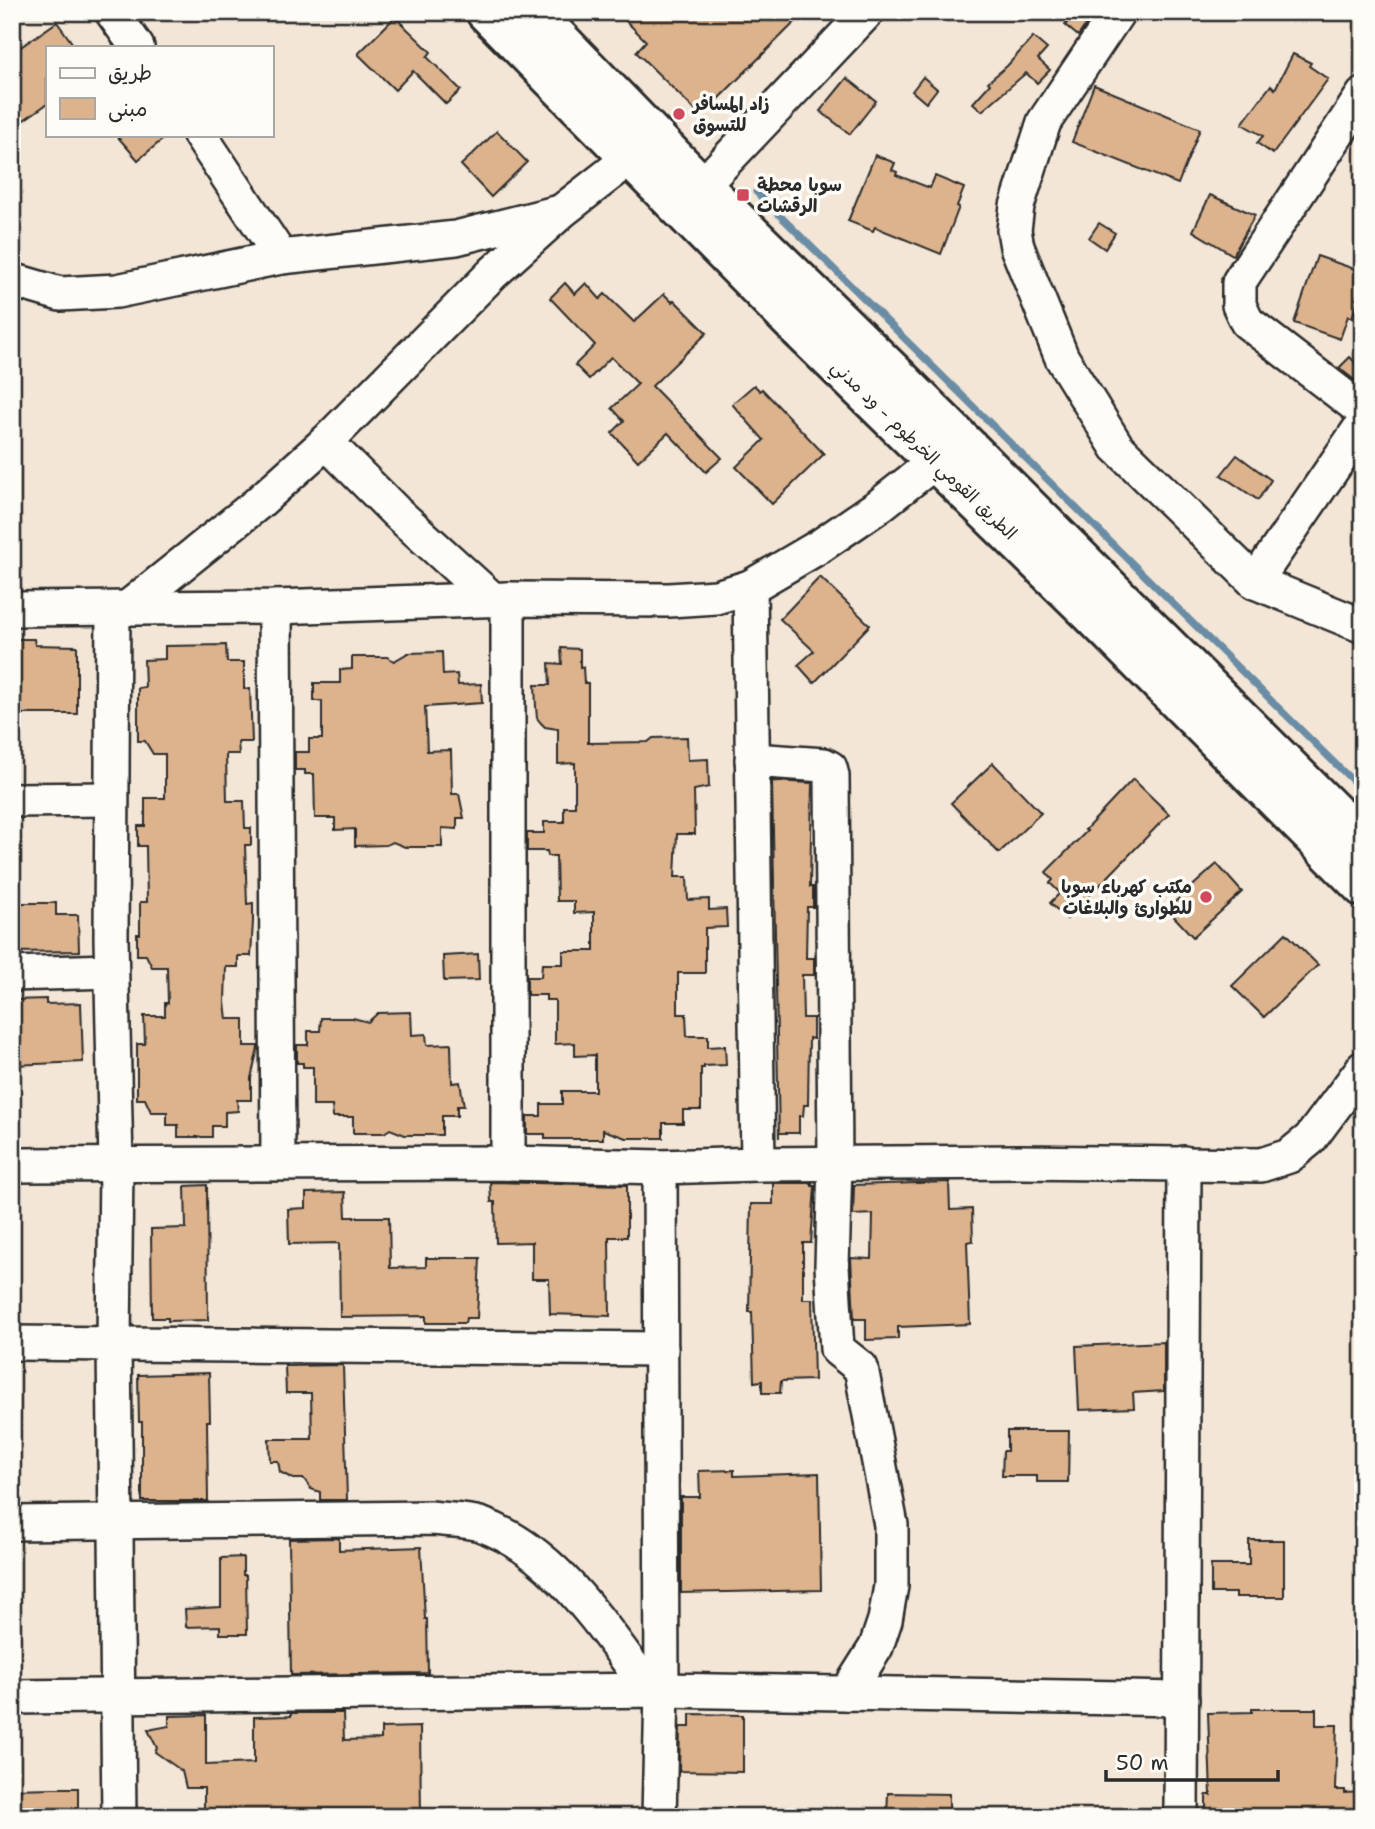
<svg xmlns="http://www.w3.org/2000/svg" width="1375" height="1829" font-family="'Shantell Sans','Playpen Sans Arabic',sans-serif">
  <rect width="100%" height="100%" fill="#f3e6d7"/>
  <filter id="ink" filterUnits="userSpaceOnUse"><feTurbulence type="fractalNoise" baseFrequency=".0143" numOctaves="2"/><feDisplacementMap in="SourceGraphic" scale="14" xChannelSelector="R" yChannelSelector="G"/><feConvolveMatrix kernelMatrix="1 2 1 2 8 2 1 2 1" color-interpolation-filters="sRGB"/></filter>
  <g filter="url(#ink)">
    <g fill="none" stroke-linecap="round" stroke-linejoin="round">
      <!-- stream -->
      <path stroke="#6b8da5" stroke-width="7" d="M756,192L1363,791"/>
    </g>
    <!-- building -->
    <g fill="#dcb38d" stroke="#2b2b2b" stroke-width="2">
      <path d="M617,12H785L795,22L701,116L636,52L646,41Z"/>
      <path d="M1076,12H1095L1078,36L1065,25Z"/>
      <path d="M395,17L431,52L427,57L461,90L446,104L413,71L395,90L358,54Z"/>
      <path d="M57,22L75,47H47V104L12,128V53Z"/>
      <path d="M1033,37L1047,49L1038,59L1050,70L1037,83L1026,73L982,111L973,103L990,84L988,82L1007,66Z"/>
      <path d="M1293,54L1311,63L1309,66L1328,79L1273,154L1257,143L1263,136L1242,124L1271,85L1275,89Z"/>
      <path d="M923,77L937,89L926,103L912,91Z"/>
      <path d="M847,78L876,101L850,134L820,111Z"/>
      <path d="M1094,85L1200,129L1178,184L1072,142Z"/>
      <path d="M497,131L527,162L491,197L461,165Z"/>
      <path d="M116,135H168L138,160Z"/>
      <path d="M875,155L895,163L892,170L897,172L896,175L930,188L935,176L964,188L957,206L959,207L941,254L875,227L873,231L848,221Z"/>
      <path d="M1210,195L1255,215L1233,255L1193,231Z"/>
      <path d="M1099,223L1115,233L1105,249L1089,238Z"/>
      <path d="M1317,256L1363,272V281L1356,299L1358,300L1352,318L1348,316L1340,339L1294,323Z"/>
      <path d="M565,283L575,294L586,283L600,299L605,294L634,322L664,294L672,302L674,300L707,333L652,386L722,458L706,472L668,433L638,461L612,433L624,421L612,408L638,384L611,357L589,379L575,365L595,345L550,298Z"/>
      <path d="M1350,357L1363,371V376L1357,382L1339,368Z"/>
      <path d="M754,385L760,391L762,389L824,454L772,504L736,467L764,440L732,404Z"/>
      <path d="M1237,455L1271,480L1258,500L1221,475Z"/>
      <path d="M820,577L870,625L814,683L798,665L814,651L780,619Z"/>
      <path d="M12,639H34L35,645L77,646V714H12Z"/>
      <path d="M226,645L227,662H244V689H250L252,742H238L239,754H226L227,801H244L245,828H251V845H245L247,904L253,903V921L251,956H238V967H226L225,1002L227,1019H244V1046H258V1048L251,1078V1100H237L238,1111L225,1112V1126H212V1137H178V1125H167V1112H151L145,1099H137V1044H145L144,1016H165V1003H168L167,967H152L146,955H137V934H140V902H147L146,846H138V826H145V798H165V754H153L145,741H138V688L145,687L144,660L165,659V646Z"/>
      <path d="M561,648L580,649V668L583,667L584,683H588V743L648,742L653,738L687,737L688,760L708,759L709,787L694,790L695,834H677L675,877H687L688,900L709,899V910L726,909L727,927L705,928V973H678V1014H686L687,1036H708V1047L725,1046L726,1065L704,1066V1068H701V1110H683V1123H663V1138H626L603,1130V1139H545V1134H527V1116H541V1104H562V1091H595V1055L575,1056V1043L555,1044V1000H546V995H527V977H541L542,964H563V951H594V912L574,913V901H557L556,856H548L547,851H527V833H544V822H564V807H575V763L558,764V729L545,727L541,723L537,718L536,707L535,685H550L549,663L562,664Z"/>
      <path d="M442,652L443,675L457,674L458,685L481,684L482,703L425,707L427,751L451,750L452,794H459L464,818H457V829L442,828V847H405L393,842L386,845L355,846V829L335,830V818H315L314,774H305V770H295V752H309V739H322V701H314V683H340V670L352,669V657H387L394,661L408,653Z"/>
      <path d="M993,763L1041,813L999,853L951,803Z"/>
      <path d="M1133,779L1169,814L1067,919L1050,903L1060,893L1050,883L1053,880L1046,872L1087,831L1085,830Z"/>
      <path d="M772,781L812,783L810,887H813V907H807L806,958H814V975H802L803,1018H813V1039L809,1038L808,1105H804L803,1116H799V1133H779V1138Z"/>
      <path d="M1217,864L1242,892L1193,937L1167,909Z"/>
      <path d="M12,903H56V915H78L79,951L12,952Z"/>
      <path d="M1286,933L1318,965L1264,1017L1232,986Z"/>
      <path d="M478,954L479,980L444,981L443,956Z"/>
      <path d="M46,999V1004L81,1003L83,1062L13,1065L12,1000Z"/>
      <path d="M411,1012L412,1035L426,1034L427,1045L451,1044L452,1083L460,1082L464,1106H457V1116H442V1135H405L390,1129L384,1133H353V1117H333L332,1106H313V1067H303V1063H297V1045H308V1031H320L321,1018H353L368,1022L378,1013Z"/>
      <path d="M490,1182L627,1185V1237H609L610,1316L550,1314L549,1279H532V1242L496,1243L495,1202H491Z"/>
      <path d="M949,1182L950,1210L972,1209L973,1241L967,1242L970,1324L898,1327V1339L866,1340V1319H854L851,1258L872,1259L873,1214L853,1215L854,1185Z"/>
      <path d="M773,1183H812V1186H815L811,1243H803V1299H812L814,1380L781,1381L780,1393H762V1381L754,1382L752,1312H749L751,1204H773Z"/>
      <path d="M207,1185L208,1320L168,1321V1318H152L151,1229L186,1228L185,1186Z"/>
      <path d="M345,1192L346,1217H389L390,1268L426,1267V1258H480L477,1318H466L465,1323H426V1316L340,1317L339,1243L289,1244L288,1209L306,1208V1193Z"/>
      <path d="M1164,1342V1391L1133,1393L1134,1408L1079,1410L1076,1346Z"/>
      <path d="M343,1365L347,1500H320V1492L311,1489L304,1479H293L280,1472L278,1461H270L269,1439H312L311,1393H286L285,1366Z"/>
      <path d="M209,1373L210,1421H207L208,1501H142V1422H139L138,1375Z"/>
      <path d="M1007,1431H1069L1068,1482H1037V1476H1002L1003,1451H1007Z"/>
      <path d="M734,1470V1476L819,1473L821,1590L681,1593V1497H700L699,1471Z"/>
      <path d="M339,1538V1550L421,1547L425,1619H427L428,1673L291,1675L289,1539Z"/>
      <path d="M1249,1540H1284V1597H1236V1593H1211V1565H1249Z"/>
      <path d="M243,1557V1575H246L247,1634H220V1626L186,1627L185,1609L221,1607V1558Z"/>
      <path d="M1252,1709H1316V1725H1337L1335,1790H1345V1793L1363,1792V1817H1206V1795H1211L1208,1713L1252,1712Z"/>
      <path d="M291,1713H343L344,1740L381,1739V1728L420,1727L421,1817H217V1812H204V1788H186L182,1771L155,1752L157,1748L148,1730L169,1726V1716L206,1715V1765L254,1763V1717L291,1716Z"/>
      <path d="M690,1714L743,1715V1772L679,1771L680,1727H690Z"/>
      <path d="M53,1788H78V1817H14L13,1789Z"/>
      <path d="M888,1793L949,1794V1817H887Z"/>
    </g>
    <g fill="none" stroke-linecap="round" stroke-linejoin="round">
      <defs>
        <g id="minor">
          <path d="M112,12L137,47"/>
          <path d="M1118,12L1044,122L1017,206L1014,230L1017,247L1062,358L1117,447L1255,582L1363,626"/>
          <path d="M1363,95L1239,282V305L1247,322L1363,411"/>
          <path d="M200,135L281,257"/>
          <path d="M684,202L702,186L867,12"/>
          <path d="M12,280L60,294L117,291L281,257L456,238L556,213"/>
          <path d="M326,442L396,512L493,600"/>
          <path d="M1255,582L1363,424"/>
          <path d="M750,587L758,1164"/>
          <path d="M508,599V1163"/>
          <path d="M275,607L278,1163"/>
          <path d="M12,609L275,607L508,599L669,600L716,597L750,587L820,546L880,505L936,461"/>
          <path d="M113,609L111,938L116,1165L114,1343L119,1817"/>
          <path d="M126,609L257,504L326,442L493,273L562,211L630,158L646,140"/>
          <path d="M752,760L824,765L830,768L832,776L835,1163L832,1266L837,1349L861,1368L891,1525V1586L885,1620L876,1647L847,1693"/>
          <path d="M12,800L110,799"/>
          <path d="M12,974L111,971"/>
          <path d="M12,1165L508,1163L660,1167L758,1164L1020,1162L1261,1165L1289,1156L1310,1139L1363,1068"/>
          <path d="M12,1343L661,1349"/>
          <path d="M12,1523L432,1518C447,1520 466,1520 480,1524C557,1551 603,1629 650,1690"/>
          <path d="M12,1697L662,1690L1182,1699"/>
          <path d="M659,1817L662,1690L660,1167"/>
          <path d="M1181,1817L1184,1163"/>
        </g>
        <g id="highway">
          <path d="M486,12L798,328L1087,610L1363,887"/>
          <path d="M533,12L702,186L896,375L1363,841"/>
        </g>
      </defs>
      <!-- minor casing -->
      <use href="#minor" stroke="#2b2b2b" stroke-width="38"/>
      <!-- highway casing -->
      <use href="#highway" stroke="#2b2b2b" stroke-width="44"/>
      <!-- minor -->
      <use href="#minor" stroke="#fdfcf7" stroke-width="33"/>
      <!-- highway -->
      <use href="#highway" stroke="#fdfcf7" stroke-width="38"/>
    </g>
  </g>
  <!-- markers -->
  <g fill="#d1495b" stroke="#fdfcf7" stroke-width="2.5">
    <circle cx="679" cy="114" r="7"/>
    <rect x="736" y="188" width="14" height="14" rx="3.5"/>
    <circle cx="1206" cy="897" r="7"/>
  </g>
  <g text-anchor="middle" stroke-width="7" stroke-linejoin="round" paint-order="stroke">
    <!-- poi labels -->
    <g font-size="18" font-weight="bold" fill="#2b2b2b" stroke="#fdfcf7" text-anchor="start">
      <text x="693" y="110">زاد المسافر<tspan x="693" dy="21">للتسوق</tspan></text>
      <text x="757" y="191">سوبا محطة<tspan x="757" dy="21">الرقشات</tspan></text>
      <text x="1192" y="893" text-anchor="end">مكتب كهرباء سوبا<tspan x="1192" dy="21">للطوارئ والبلاغات</tspan></text>
    </g>
    <!-- street labels -->
    <g font-size="18" fill="#2b2b2b" stroke="#fdfcf7">
      <text transform="translate(924 450) rotate(44)" y="6">الطريق القومي الخرطوم - ود مدني</text>
    </g>
  </g>
  <!-- margin -->
  <rect width="1375" height="1829" fill="none" stroke="#fdfcf7" stroke-width="42"/>
  <rect x="21" y="21" width="1333" height="1787" fill="none" stroke="#2b2b2b" stroke-width="2.5" filter="url(#ink)"/>
  <!-- legend -->
  <rect x="46" y="46" width="228" height="91" fill="#fdfcf7" stroke="#a9a8a5" stroke-width="2"/>
  <rect x="60" y="68" width="35" height="10" fill="#fdfcf7" stroke="#a9a8a5" stroke-width="2"/>
  <text x="108" y="80" font-size="21" fill="#2b2b2b">طريق</text>
  <rect x="60" y="98" width="35" height="21" fill="#dcb38d" stroke="#a9a8a5" stroke-width="2"/>
  <text x="108" y="116" font-size="21" fill="#2b2b2b">مبنى</text>
  <!-- scale -->
  <path d="M1106 1770v10h172v-10" fill="none" stroke="#2b2b2b" stroke-width="3.5"/>
  <text x="1116" y="1770" font-size="21" fill="#2b2b2b" stroke="#fdfcf7" stroke-width="5" paint-order="stroke">50 m</text>
</svg>
